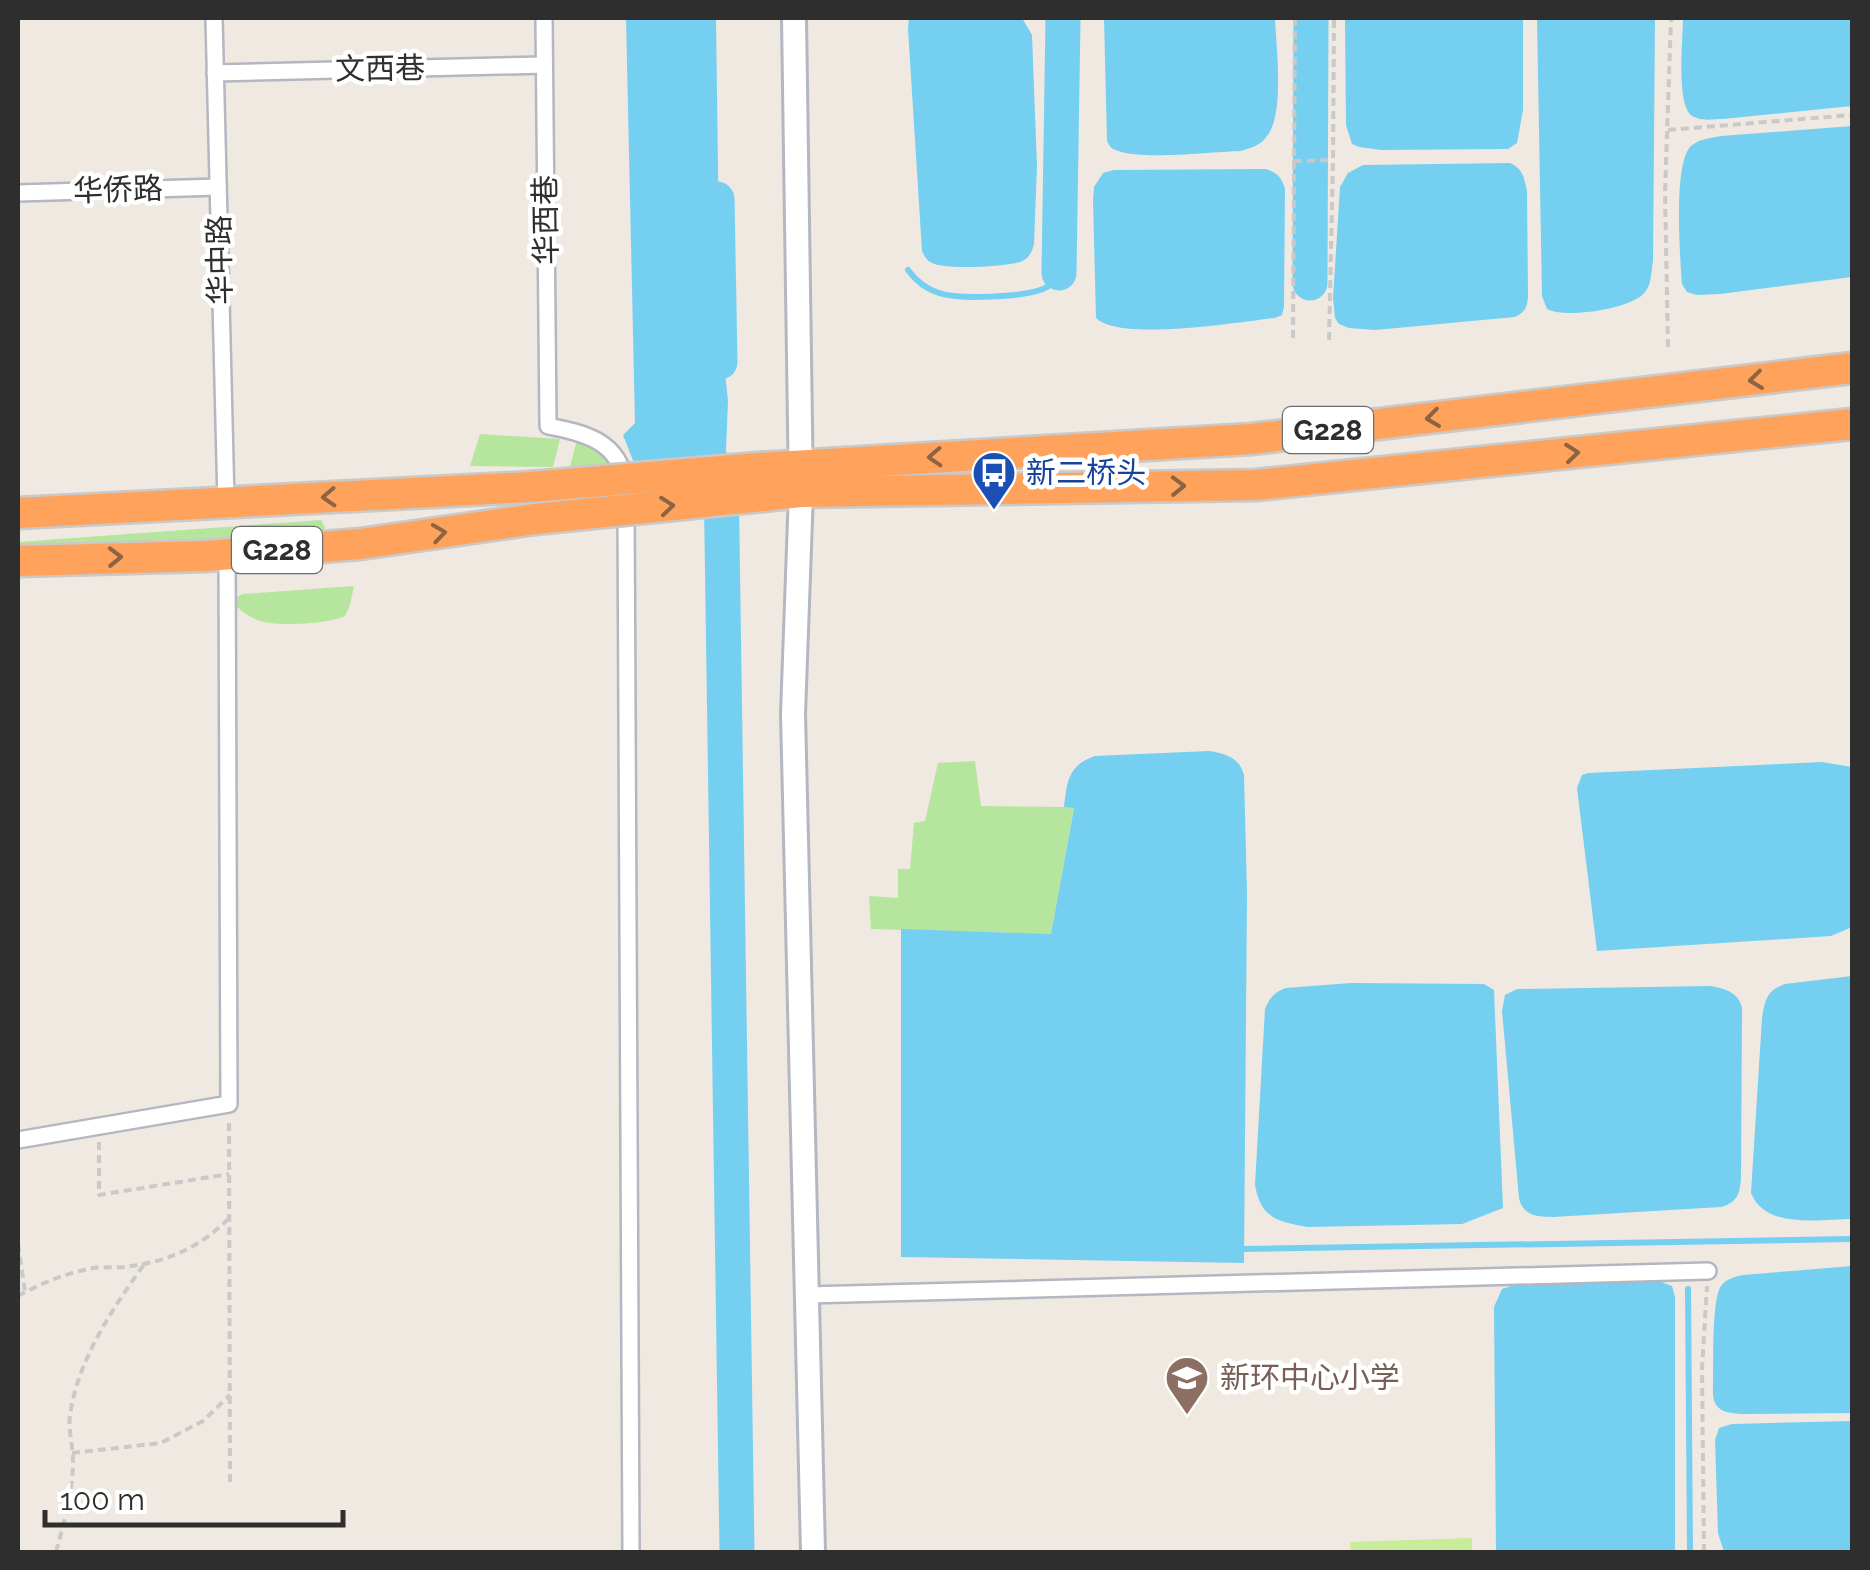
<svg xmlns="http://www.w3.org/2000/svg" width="1870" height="1570" font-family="Raleway,'Noto Sans SC',sans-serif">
  <rect width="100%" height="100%" fill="#efe9e1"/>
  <!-- green -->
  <g fill="#b6e59e">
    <path d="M480,434L560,439L553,467L470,466Z"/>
    <path d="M577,440L607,453L615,471L569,470Z"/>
    <path d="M321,520L325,527L322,535L18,556V542Z"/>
    <path d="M354,586L350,605L345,616C328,624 283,626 264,622C250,619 240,610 230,600L243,594Z"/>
    <path d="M975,761L981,806L1074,807L1051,934L871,929L869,896L898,898V869H910L914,823L925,821L938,763Z"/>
  </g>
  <!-- pitch -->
  <path fill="#c9ec9a" d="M1472,1538V1552H1351L1350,1542Z"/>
  <!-- water -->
  <g fill="#75cff0">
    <path d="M626,18H716L719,244L713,256L728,401L725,473L641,481L623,435L635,423Z"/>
    <path d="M909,18H1022L1032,35L1037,166L1034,244C1032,252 1029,259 1020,262C1005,267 946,270 932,263C926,260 925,257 922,251L908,29Z"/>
    <path d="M1104,18H1275C1276,46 1285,114 1267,136C1260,146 1251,148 1240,151C1211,152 1143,160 1118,151C1110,148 1111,148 1107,141Z"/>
    <path d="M1345,18H1523V110L1517,143L1508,149L1381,150L1359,147L1352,144L1346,125Z"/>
    <path d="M1537,18H1655L1653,261C1651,271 1652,284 1645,292C1633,309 1565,319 1547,309L1542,296Z"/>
    <path d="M1683,18H1852V106L1723,119C1713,119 1700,122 1691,115C1676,103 1683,37 1683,18Z"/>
    <path d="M1852,126V277L1720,294L1697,295L1687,292L1682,284C1680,258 1673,162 1691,146C1699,139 1711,138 1721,136Z"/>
    <path d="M1510,163C1523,169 1524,177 1527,191L1528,297C1527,308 1525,312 1515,317L1375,330L1349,328L1339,324L1335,318L1333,298L1340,187L1348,173L1363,165Z"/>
    <path d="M1266,169C1278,173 1282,178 1285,189L1284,307L1282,315L1275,318C1240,322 1120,342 1096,318L1093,201L1094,187L1103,173L1114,170Z"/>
    <path d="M1209,751C1226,754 1239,757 1244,775L1247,893L1244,1263L901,1257V929L1051,934L1074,808L1064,807C1067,782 1068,765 1095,756Z"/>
    <path d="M1822,762L1852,767V927L1831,936L1597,951L1577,788L1582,775L1588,773Z"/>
    <path d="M1852,976V1219C1820,1219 1766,1230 1751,1193L1762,1018C1765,1000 1767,990 1785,984Z"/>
    <path d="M1351,983L1484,984L1494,990L1503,1208L1462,1224L1307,1227C1276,1221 1261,1218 1255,1185L1265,1009C1270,998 1274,992 1286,988Z"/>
    <path d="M1711,986C1726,989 1738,992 1742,1008L1741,1177C1740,1193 1738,1202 1721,1207L1553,1217C1537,1217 1523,1216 1519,1198L1502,1011L1505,995L1517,989Z"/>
    <path d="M1852,1266V1413L1741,1414C1726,1413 1714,1411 1713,1394C1714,1372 1711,1300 1721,1286C1726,1279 1734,1277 1743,1275Z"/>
    <path d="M1653,1279L1672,1286L1675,1297V1552H1496L1494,1307L1502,1289L1521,1283Z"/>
    <path d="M1852,1421V1552H1724L1718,1533L1715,1440L1719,1428L1732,1424Z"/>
  </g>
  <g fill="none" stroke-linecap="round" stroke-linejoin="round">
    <!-- stream -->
    <g stroke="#75cff0" stroke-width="6">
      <path d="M908,270C916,281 926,289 939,293C959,300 1023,297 1043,289C1051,286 1055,281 1059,273"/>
      <path d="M1242,1249L1852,1239"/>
      <path d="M1688,1289L1690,1552"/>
    </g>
    <!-- river -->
    <g stroke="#75cff0" stroke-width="35">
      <path d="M717,199L720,362"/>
      <path d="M1059,273L1063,18"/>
      <path d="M1310,283L1311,18"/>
      <path d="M721,469L737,1552"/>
    </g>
    <defs>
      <g id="street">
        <path d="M214,18L226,502"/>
        <path d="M544,18L548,422"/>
        <path d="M215,73L544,65"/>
        <path d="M18,193L218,187"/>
        <path d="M548,426C584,433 620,441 625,484"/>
        <path d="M626,507L631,1552"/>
        <path d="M18,1140L229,1104L227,552"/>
        <path d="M807,1295L1708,1271"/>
      </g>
      <path id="secondary" d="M794,18L801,492L793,714L813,1552"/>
      <g id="highway">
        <path d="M758,468L1251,439L1852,368"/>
        <path d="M763,496L801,492L1256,485L1852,424"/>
        <path d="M18,513L531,487"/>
        <path d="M18,561L206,556L360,544L535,519"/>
      </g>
    </defs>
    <!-- street casing -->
    <use href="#street" stroke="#b4b7c1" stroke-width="20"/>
    <!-- secondary casing -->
    <use href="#secondary" stroke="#b4b7c1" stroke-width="28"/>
    <!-- highway casing -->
    <use href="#highway" stroke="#c9c9c9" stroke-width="35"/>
    <!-- path -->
    <g stroke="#c9c9c9" stroke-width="4" stroke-dasharray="8 5" stroke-linecap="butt">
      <path d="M1668,130L1852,115"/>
      <path d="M1294,161L1333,160"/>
      <path d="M1293,338L1295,18"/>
      <path d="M1329,340L1333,160L1334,18"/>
      <path d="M1668,347L1665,193L1671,18"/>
      <path d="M229,1123L230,1483"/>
      <path d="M99,1142V1195L229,1174"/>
      <path d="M18,1244L25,1292"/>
      <path d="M18,1296C38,1285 61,1275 84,1270C97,1266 111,1268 124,1267C167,1262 200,1248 230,1217"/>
      <path d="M72,1453L161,1443L203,1421L230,1395"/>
      <path d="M56,1552C64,1522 73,1493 73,1461C73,1446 68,1430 70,1415C78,1359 113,1308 145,1263"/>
      <path d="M1704,1552L1702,1368L1707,1286"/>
    </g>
    <!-- street -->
    <use href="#street" stroke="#fff" stroke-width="15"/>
    <!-- secondary -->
    <use href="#secondary" stroke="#fff" stroke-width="22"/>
    <!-- highway -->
    <use href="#highway" stroke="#ffa35c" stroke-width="30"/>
    <defs>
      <g id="highway-bridge">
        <path d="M531,487L758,468"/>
        <path d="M535,519L763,496"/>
      </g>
    </defs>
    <!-- highway-bridge casing -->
    <use href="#highway-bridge" stroke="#c9c9c9" stroke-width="35" stroke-linecap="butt"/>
    <!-- highway-bridge -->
    <use href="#highway-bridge" stroke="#ffa35c" stroke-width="30"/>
  </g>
  <!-- one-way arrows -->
  <defs><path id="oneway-chevron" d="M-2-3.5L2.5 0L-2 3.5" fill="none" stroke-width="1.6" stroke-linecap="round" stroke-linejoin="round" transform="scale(2.5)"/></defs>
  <g stroke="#8c6343">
    <use href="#oneway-chevron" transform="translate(1756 380) rotate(173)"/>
    <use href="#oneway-chevron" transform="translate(1433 418) rotate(173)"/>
    <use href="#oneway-chevron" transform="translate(1572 453) rotate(-6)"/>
    <use href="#oneway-chevron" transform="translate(935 457) rotate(177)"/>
    <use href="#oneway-chevron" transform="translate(1178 486) rotate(-1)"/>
    <use href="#oneway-chevron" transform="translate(329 497) rotate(177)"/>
    <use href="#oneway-chevron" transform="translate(667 506) rotate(-6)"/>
    <use href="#oneway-chevron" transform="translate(439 533) rotate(-8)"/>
    <use href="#oneway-chevron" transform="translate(115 557) rotate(-1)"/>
  </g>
  <!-- icons -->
  <defs>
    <symbol id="bus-pin" viewBox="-11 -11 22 30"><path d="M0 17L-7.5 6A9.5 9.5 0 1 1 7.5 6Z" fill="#1a4fb4" stroke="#fff"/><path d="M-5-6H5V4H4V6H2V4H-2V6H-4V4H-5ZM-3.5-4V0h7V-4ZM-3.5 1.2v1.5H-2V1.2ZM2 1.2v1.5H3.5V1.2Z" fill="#fff"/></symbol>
    <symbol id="school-pin" viewBox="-11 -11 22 30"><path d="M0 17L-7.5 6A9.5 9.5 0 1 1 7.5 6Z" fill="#8d6e63" stroke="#fff"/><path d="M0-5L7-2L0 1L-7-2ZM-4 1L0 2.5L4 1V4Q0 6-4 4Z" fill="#fff"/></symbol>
  </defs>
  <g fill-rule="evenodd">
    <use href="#bus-pin" x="969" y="448" width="50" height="68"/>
    <use href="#school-pin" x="1162" y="1353" width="50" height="68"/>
  </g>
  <g text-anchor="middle" stroke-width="9" stroke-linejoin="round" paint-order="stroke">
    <!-- shield labels -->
    <g fill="#fff" stroke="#6d6d6d" stroke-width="2.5">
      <rect x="1283" y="407" width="90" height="46" rx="8"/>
      <rect x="232" y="527" width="90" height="46" rx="8"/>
    </g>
    <g font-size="28" font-weight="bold" fill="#2e2e2e">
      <text x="1328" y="440">G228</text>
      <text x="277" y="560">G228</text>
    </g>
    <!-- street labels -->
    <g font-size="30" fill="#2e2e2e" stroke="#fff">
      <text transform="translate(380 69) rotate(-1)" y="10">文西巷</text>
      <text transform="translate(118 190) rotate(-2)" y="10">华侨路</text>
      <text transform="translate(546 220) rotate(-91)" y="10">华西巷</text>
      <text transform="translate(220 260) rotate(-91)" y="10">华中路</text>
    </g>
    <!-- transit labels -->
    <g font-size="30" fill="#164399" stroke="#fff" text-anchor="start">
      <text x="1026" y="483">新二桥头</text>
    </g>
    <!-- education labels -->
    <g font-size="30" fill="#785e54" stroke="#fff" text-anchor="start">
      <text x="1220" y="1388">新环中心小学</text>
    </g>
  </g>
  <!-- border -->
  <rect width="1870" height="1570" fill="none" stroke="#2e2e2e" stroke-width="40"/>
  <!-- scale -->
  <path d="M45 1510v15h298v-15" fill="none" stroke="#2e2e2e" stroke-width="5"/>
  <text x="60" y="1510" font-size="30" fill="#2e2e2e" stroke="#ffffff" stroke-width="8" paint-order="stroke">100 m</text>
</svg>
